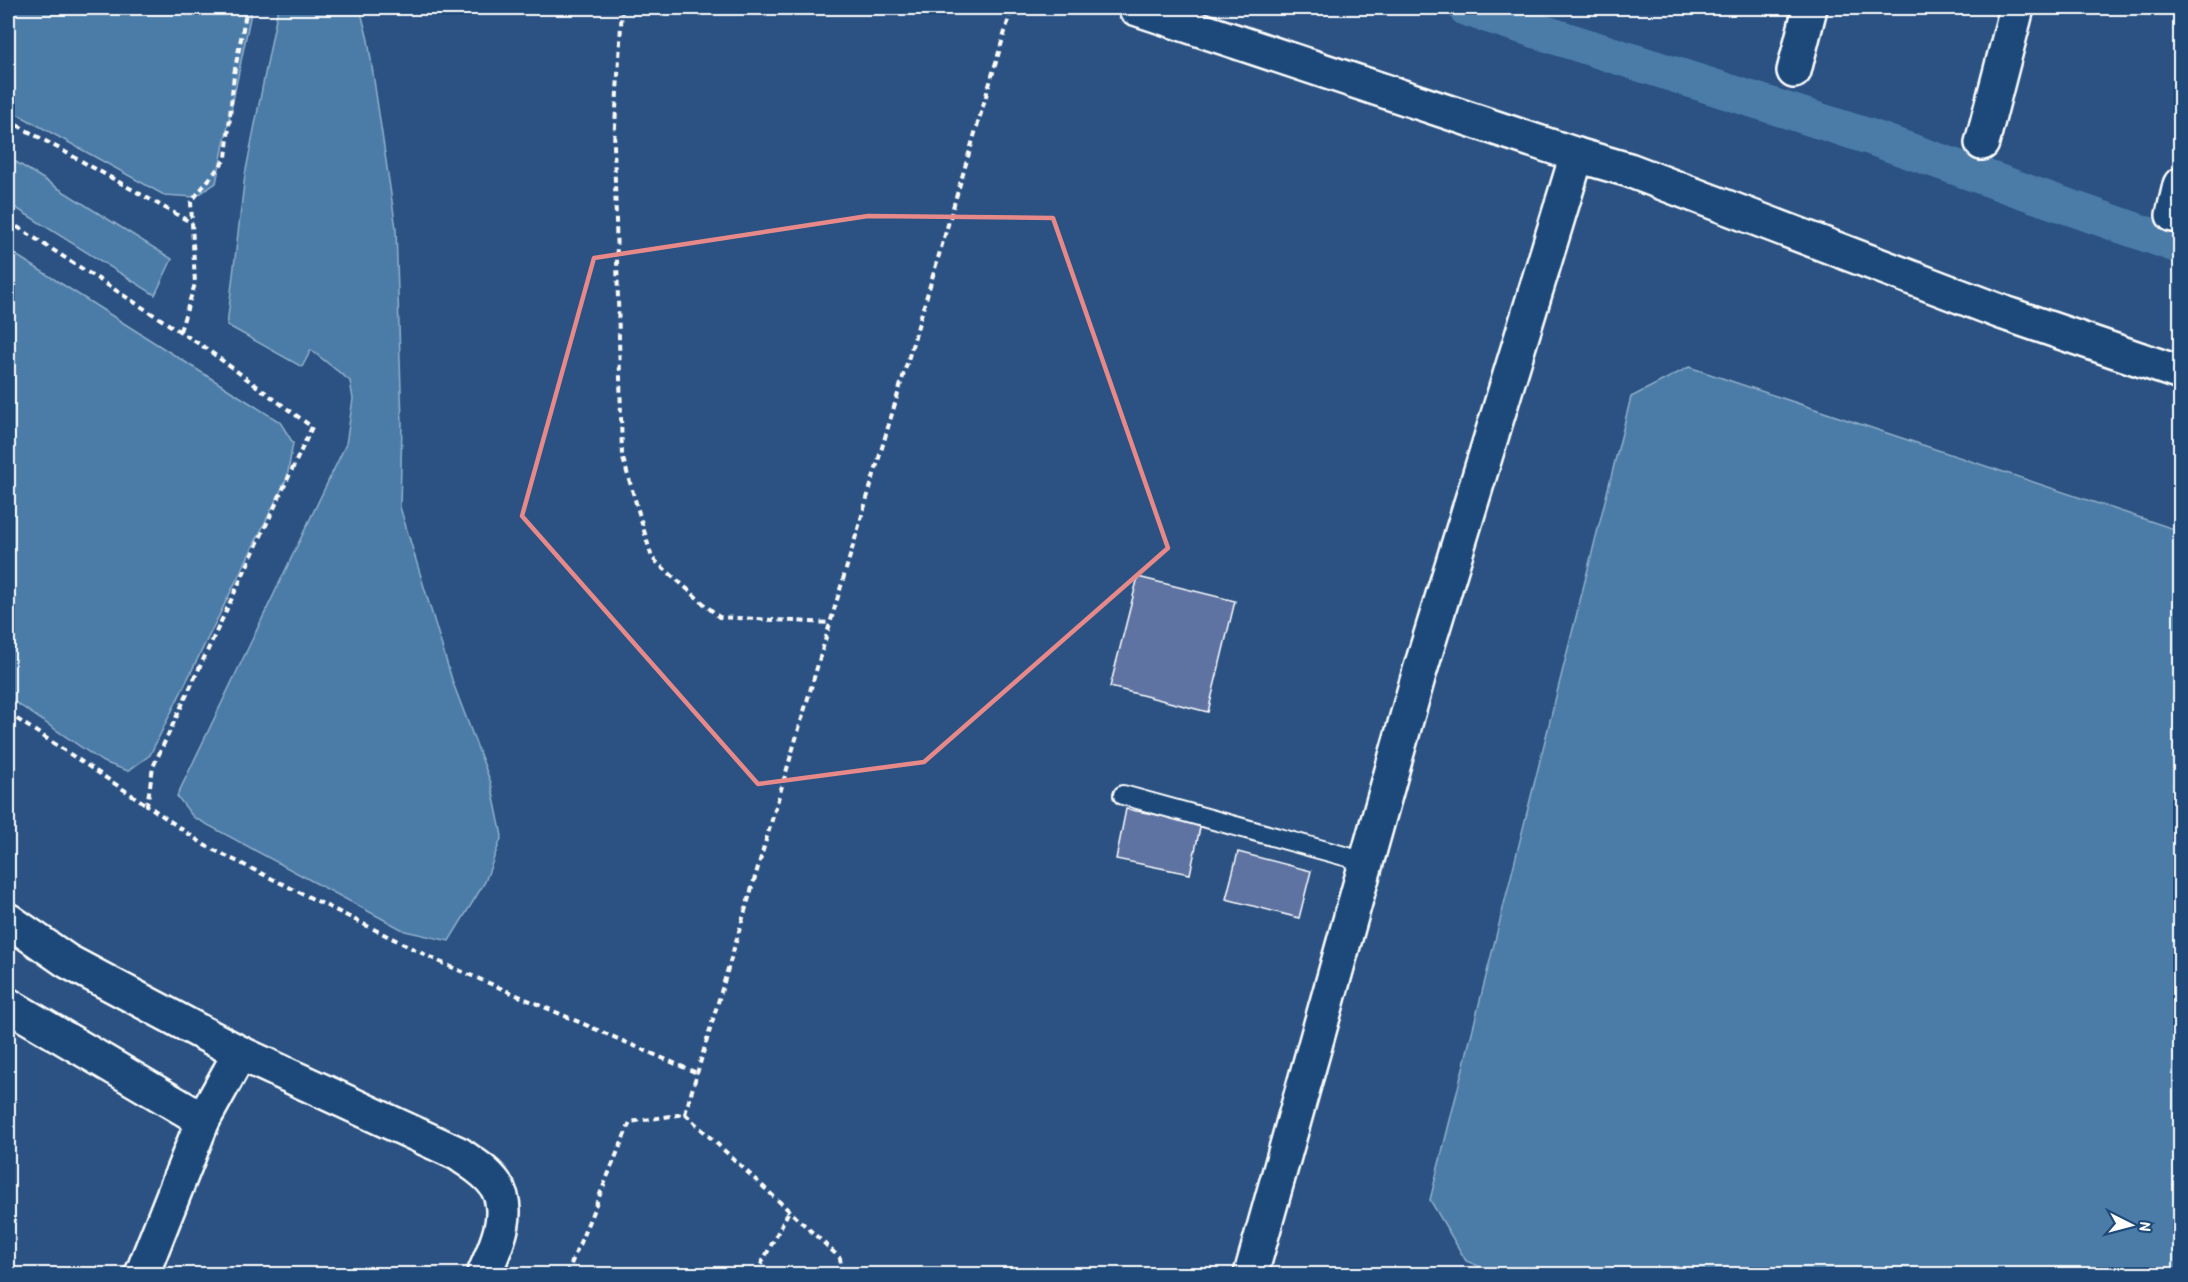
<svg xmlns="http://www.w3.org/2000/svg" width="2188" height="1282" font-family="'Patrick Hand',sans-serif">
  <rect width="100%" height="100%" fill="#2b5282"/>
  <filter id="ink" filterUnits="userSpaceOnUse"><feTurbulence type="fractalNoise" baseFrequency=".0167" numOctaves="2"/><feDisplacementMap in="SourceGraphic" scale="12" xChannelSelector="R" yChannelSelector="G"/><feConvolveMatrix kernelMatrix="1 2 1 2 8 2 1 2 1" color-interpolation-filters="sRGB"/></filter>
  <g filter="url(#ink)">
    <!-- water -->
    <g fill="#4b7ca8" stroke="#93b0cb" stroke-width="1.5">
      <path d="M8,8H252L216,183L195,197L164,195L8,109Z"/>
      <path d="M278,8H360L368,40L396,228L402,424L400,507L453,683L491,783L502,836L485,882L449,941L405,931L193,817L177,796L346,444L353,399L350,381L311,350L302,367L227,325L245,175Z"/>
      <path d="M8,157L172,259L155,295L8,203Z"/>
      <path d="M8,250L280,422L293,443L287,478L150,755L128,771L103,762L8,697Z"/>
      <path d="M1689,367L2180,531V1274H1498L1466,1261L1430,1200L1631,397Z"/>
    </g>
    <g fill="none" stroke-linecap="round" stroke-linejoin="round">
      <!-- canal -->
      <path stroke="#4b7ca8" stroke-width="36" d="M1466,8L1870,137L2180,246"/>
    </g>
    <!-- building -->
    <g fill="#5e73a2" stroke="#fff" stroke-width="1.5">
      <path d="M1138,577L1235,601L1208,712L1110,687Z"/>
      <path d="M1126,809L1201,823L1190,874L1116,859Z"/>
      <path d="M1238,852L1311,871L1299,918L1226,899Z"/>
    </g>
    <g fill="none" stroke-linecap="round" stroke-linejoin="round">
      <defs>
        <path id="lane" d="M1123,795L1366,862"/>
        <g id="street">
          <path d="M1135,8L1577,155L1629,170L2004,313L2180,373"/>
          <path d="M1794,71L1810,8"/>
          <path d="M1982,143L2017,8"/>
          <path d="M2173,215L2180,185"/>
          <path d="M8,920L67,961L240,1053L459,1154C471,1163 486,1171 495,1184C514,1212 495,1248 484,1274"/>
          <path d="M8,1005L203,1120"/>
          <path d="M142,1274L203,1120L240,1053"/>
          <path d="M1251,1274L1419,674L1577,155"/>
        </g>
      </defs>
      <!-- lane casing -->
      <use href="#lane" stroke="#fff" stroke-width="22"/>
      <!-- street casing -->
      <use href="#street" stroke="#fff" stroke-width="38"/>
      <!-- path -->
      <g stroke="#fff" stroke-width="4" stroke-dasharray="6 4.5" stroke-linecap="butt">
        <path d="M622,8L614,143L622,455L652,558L719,617L830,623"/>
        <path d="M8,120L192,223"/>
        <path d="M8,221L204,347L312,427L153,767L147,805L206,846L440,962L697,1073"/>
        <path d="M180,331L195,284L191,202L226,158L234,74L247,8"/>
        <path d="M8,713L147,805"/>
        <path d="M685,1114L1012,8"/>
        <path d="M685,1114L840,1258L842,1274"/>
        <path d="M567,1274L630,1122L685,1114"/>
        <path d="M756,1274L789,1211"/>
      </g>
      <!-- lane -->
      <use href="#lane" stroke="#1f4a7a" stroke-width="18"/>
      <!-- street -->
      <use href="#street" stroke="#1f4a7a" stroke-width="33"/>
    </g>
  </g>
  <!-- marked area -->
  <path fill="none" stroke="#e88989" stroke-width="4.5" stroke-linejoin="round" d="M868,216L1053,218L1168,548L924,762L758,784L522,516L594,258Z"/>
  <!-- margin -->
  <rect width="2188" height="1282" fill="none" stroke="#1f4a7a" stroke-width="30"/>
  <rect x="15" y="15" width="2158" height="1252" fill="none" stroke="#fff" stroke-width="2" filter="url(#ink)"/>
  <!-- north arrow -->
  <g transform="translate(2131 1225) rotate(96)" stroke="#1f4a7a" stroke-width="4.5" paint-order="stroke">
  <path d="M0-4.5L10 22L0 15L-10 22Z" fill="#ffffff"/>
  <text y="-9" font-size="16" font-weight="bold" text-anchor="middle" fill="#ffffff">N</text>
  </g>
</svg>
